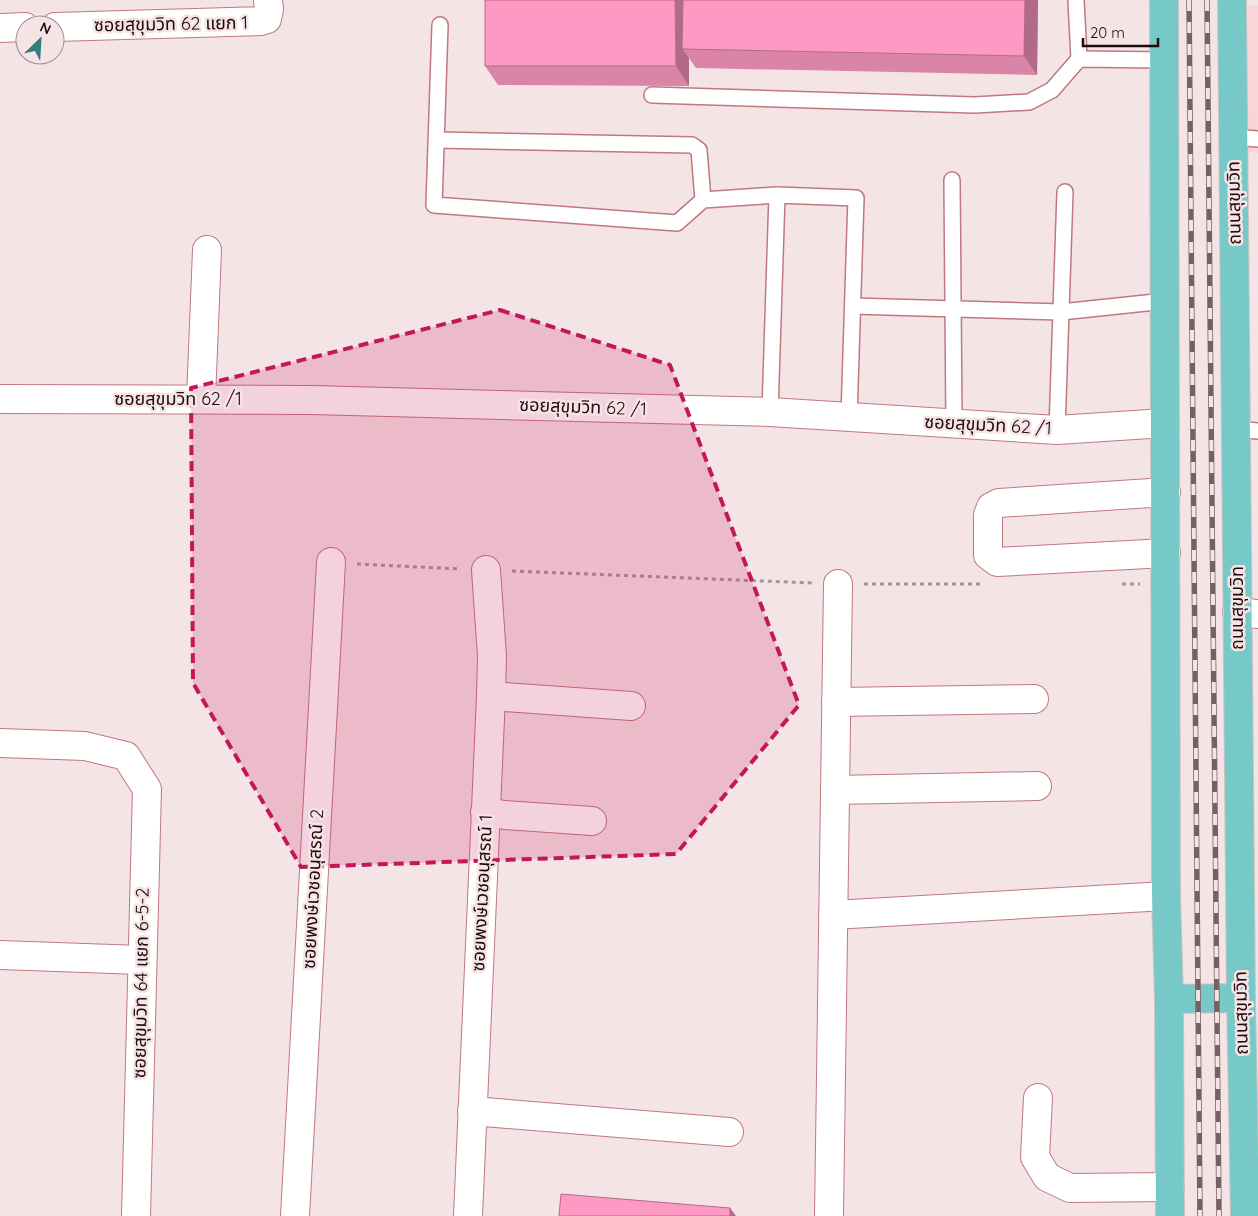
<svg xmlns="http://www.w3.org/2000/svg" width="1258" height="1216" viewBox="0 0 1258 1216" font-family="Quicksand,'Noto Sans Thai',sans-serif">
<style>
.built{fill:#f9d5d8}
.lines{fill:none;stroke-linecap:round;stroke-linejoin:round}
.service-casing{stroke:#c0787f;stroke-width:18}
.minor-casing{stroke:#c0787f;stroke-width:30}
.primary-casing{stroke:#cac4c4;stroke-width:30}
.path{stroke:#a79495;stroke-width:3;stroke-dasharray:4 4;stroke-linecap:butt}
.service{stroke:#fff;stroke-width:15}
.minor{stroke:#fff;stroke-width:28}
.primary{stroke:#77c9c8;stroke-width:28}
.rail-casing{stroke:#766062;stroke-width:5.5}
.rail{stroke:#f5e4e5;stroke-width:4;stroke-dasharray:11;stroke-linecap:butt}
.wall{fill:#da84a8}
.shaded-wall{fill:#b16b88}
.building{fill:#fd99c3;stroke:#b16b88}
.marked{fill:#c2185b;fill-opacity:0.2;stroke:#c2185b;stroke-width:4;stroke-dasharray:10 6;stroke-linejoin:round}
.labels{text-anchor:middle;stroke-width:5;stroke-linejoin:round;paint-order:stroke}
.street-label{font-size:18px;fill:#21080b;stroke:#f5e4e5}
</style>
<rect width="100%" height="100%" fill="#f5e4e5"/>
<path class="built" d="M1248 6H1258V153L1247 152Z"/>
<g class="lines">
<g class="service-casing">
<g id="service">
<path d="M1076 0 1079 59"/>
<path d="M440 25 434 205 677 223 703 200 777 195"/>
<path d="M652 95 975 105 1029 102 1052 90 1079 59 1164 60"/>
<path d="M1233 137 1258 139"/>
<path d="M437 140 692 145 699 150 703 200"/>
<path d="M952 180 954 424"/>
<path d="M853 306 1061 312 1165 301"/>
<path d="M770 412 777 195 856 198 849 417"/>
<path d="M1236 429 1258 431"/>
<path d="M1057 430 1065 192"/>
</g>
</g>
<g class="minor-casing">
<g id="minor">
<path d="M55 27 261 21 267 19 269 9 268 0"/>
<path d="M0 28 25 27"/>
<path d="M0 399 312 400 770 412 1057 430 1165 423"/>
<path d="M201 399 207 250"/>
<path d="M1166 492 999 503 991 507 988 515V555L997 562 1166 553"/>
<path d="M1237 612 1258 614"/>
<path d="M491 696 631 706"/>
<path d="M836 702 1034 699"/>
<path d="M0 743 85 746 126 756 147 789 136 1216"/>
<path d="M835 790 1037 786"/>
<path d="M485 812 505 815 592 821"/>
<path d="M833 915 1166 896"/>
<path d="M0 955 141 960"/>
<path d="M1038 1098 1035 1157 1047 1177 1070 1188 1170 1187"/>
<path d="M472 1111 729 1132"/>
<path d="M295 1216 331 562"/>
<path d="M468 1216 491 696 492 656 486 570"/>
<path d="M829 1216 838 584"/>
</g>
</g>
<g class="primary-casing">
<g id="primary">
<path d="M1164 0 1166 896 1169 999 1170 1216"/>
<path d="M1232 0 1241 998 1245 1216"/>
<path d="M1169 999 1241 998"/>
</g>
</g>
<g class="path">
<path d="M357 564 461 569"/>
<path d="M512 571 813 583"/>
<path d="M864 584H983"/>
<path d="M1122 584H1140"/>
</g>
<use href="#service" class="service"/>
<use href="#minor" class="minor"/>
<use href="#primary" class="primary"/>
<g class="rail-casing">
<g id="rail">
<path d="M1189 0 1200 1216"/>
<path d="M1207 0 1219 1216"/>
</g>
</g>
<use href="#rail" class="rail"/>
</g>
<path class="wall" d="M485 0H1038L1037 75 696 68 689 58V86L498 85 485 66Z"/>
<g class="shaded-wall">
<path d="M675 0H689L682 49 689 58V86L676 66Z"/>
<path d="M1025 0H1038L1037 75 1024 56Z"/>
<path d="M730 1208 736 1216H730Z"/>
</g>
<g class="building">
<path d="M485 0H675L676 66H485Z"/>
<path d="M683 0H1025L1024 56 682 49Z"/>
<path d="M561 1194 730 1208V1216H559Z"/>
</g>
<path class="marked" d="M500 310 670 365 799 705 676 854 301 867 193 683 191 388Z"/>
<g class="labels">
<g class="street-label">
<text transform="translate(171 24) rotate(-1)" y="6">ซอยสุขุมวิท 62 แยก 1</text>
<text transform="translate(1234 203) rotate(-91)" y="6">ถนนสุขุมวิท</text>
<text x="178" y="405">ซอยสุขุมวิท 62 /1</text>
<text transform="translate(583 407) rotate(2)" y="6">ซอยสุขุมวิท 62 /1</text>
<text transform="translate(988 425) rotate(3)" y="6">ซอยสุขุมวิท 62 /1</text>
<text transform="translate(1237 608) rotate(-90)" y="6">ถนนสุขุมวิท</text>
<text transform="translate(313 889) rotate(-87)" y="6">ซอยพงษ์เวชอนุสรณ์ 2</text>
<text transform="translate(482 893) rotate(-87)" y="6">ซอยพงษ์เวชอนุสรณ์ 1</text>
<text transform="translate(141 983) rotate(-89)" y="6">ซอยสุขุมวิท 64 แยก 6-5-2</text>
<text transform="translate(1241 1013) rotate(-91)" y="6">ถนนสุขุมวิท</text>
</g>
</g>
<g transform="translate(40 40) rotate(25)"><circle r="24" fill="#f5e4e5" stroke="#a08c8e"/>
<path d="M0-4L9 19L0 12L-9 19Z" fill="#347d7c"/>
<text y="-8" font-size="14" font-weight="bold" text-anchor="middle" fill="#21080b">N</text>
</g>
<path d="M1083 38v8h75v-8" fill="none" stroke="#21080b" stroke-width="2.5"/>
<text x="1090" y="38" font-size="15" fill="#21080b" stroke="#f5e4e5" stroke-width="4" paint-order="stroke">20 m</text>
</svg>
